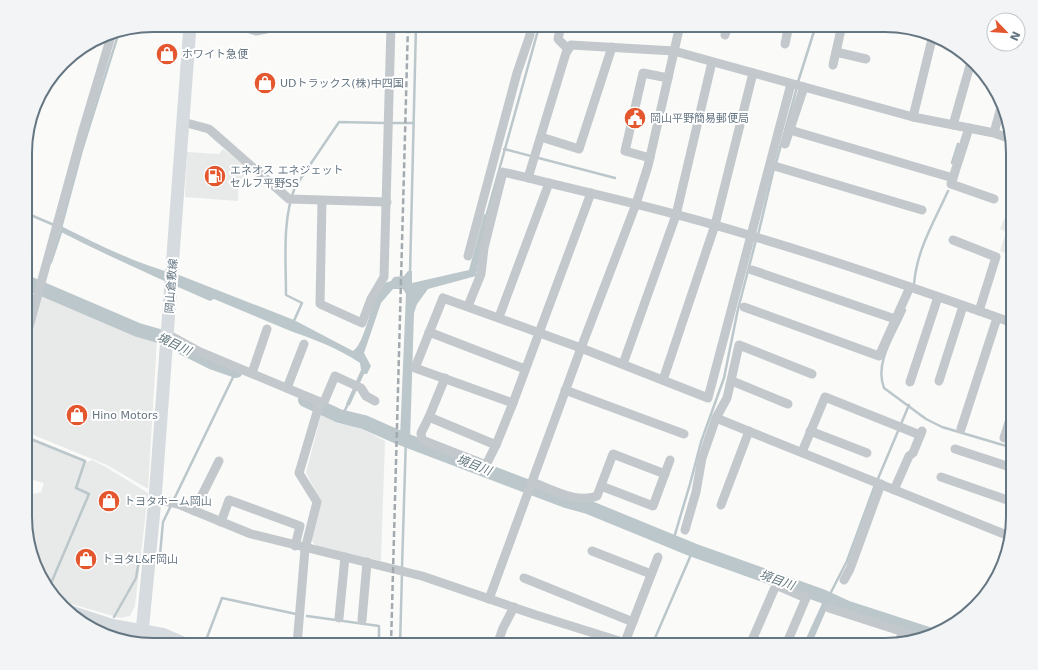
<svg xmlns="http://www.w3.org/2000/svg" width="1038" height="670" viewBox="0 0 1038 670" font-family="'DejaVu Sans','Noto Sans JP',sans-serif">
<style>
.built{fill:#e8e9e9}
.water{fill:#bbc7cb}
.lines{fill:none;stroke-linecap:round;stroke-linejoin:round}
.stream{stroke:#bbc7cb;stroke-width:2.5}
.river{stroke:#bbc7cb;stroke-width:14}
.minor{stroke:#c3c8cc;stroke-width:9}
.secondary{stroke:#d6dbdf;stroke-width:13}
.primary{stroke:#d6dbdf;stroke-width:14}
.rail{stroke:#a2aab0;stroke-width:2.5;stroke-dasharray:6 3;stroke-linecap:butt}
.labels{text-anchor:middle;stroke-width:4;stroke-linejoin:round;paint-order:stroke}
.poi-label{font-size:11px;fill:#657683;stroke:#fff;text-anchor:start}
.street-label{font-size:11px;fill:#657683;stroke:#fff}
.water-label{font-size:12px;font-style:italic;fill:#60757c;stroke:#fff}
.rim{fill:none;stroke:#657683;stroke-width:2}
</style>
<rect width="100%" height="100%" fill="#fafaf8"/>
<g class="built">
<path d="M223 149 250 169 239 183 238 201 185 197 187 152 219 154Z"/>
<path d="M1013 190V256L1000 251 1006 232 1000 229 1008 210 1006 209Z"/>
<path d="M43 293 157 340 148 489 107 465 26 432V355Z"/>
<path d="M321 415 339 424 357 426 385 441 381 561 316 546 310 538 321 501 306 473Z"/>
<path d="M26 438 86 462 92 460 106 467 148 493 135 606 130 616 120 618 61 601 42 581 26 533V503L30 495 41 492 44 483 26 478Z"/>
</g>
<g class="water">
<path d="M484 214 488 216 481 246 476 276 428 289 417 304 414 313 410 441 400 438 406 294 403 289H393L381 303 364 353 371 366 367 374H364L350 405 347 406 346 404 361 370 360 363C340 349 316 340 293 332 267 321 240 310 214 299L210 301C160 279 110 257 61 232V226C99 245 139 265 179 275L294 320 353 351C363 345 370 311 375 299 378 294 382 289 385 283L391 281 394 277 404 276 408 271H412V283L469 270Z"/>
<path d="M825 597 831 599 811 645H803Z"/>
</g>
<g class="lines">
<g class="stream">
<path d="M798 82 816 25"/>
<path d="M393 123H413"/>
<path d="M504 149 615 178"/>
<path d="M776 163 797 87"/>
<path d="M952 163 958 144"/>
<path d="M26 213 54 225"/>
<path d="M486 217 537 34 538 25"/>
<path d="M61 228 82 150 119 32"/>
<path d="M758 235 774 168"/>
<path d="M51 262 62 229"/>
<path d="M410 274 416 25"/>
<path d="M914 284C917 249 934 222 948 191"/>
<path d="M905 310C895 334 874 362 884 388L926 419 942 427 1013 448"/>
<path d="M293 323 302 303 286 295C286 260 282 220 295 187L339 122 384 123"/>
<path d="M26 350 29 340"/>
<path d="M342 416 348 404"/>
<path d="M26 437 85 461 76 488 89 494 49 588"/>
<path d="M877 481 909 405"/>
<path d="M673 541 690 484 701 442 724 378 738 309 756 240"/>
<path d="M160 555 163 522 236 371"/>
<path d="M402 568 406 437"/>
<path d="M827 600 847 561 875 485"/>
<path d="M307 616 379 626V645"/>
<path d="M114 617 136 578 139 560"/>
<path d="M104 634 105 633"/>
<path d="M206 640 222 598 296 614"/>
<path d="M400 645 402 573"/>
<path d="M652 645 693 550"/>
</g>
<g class="river">
<path d="M26 282 138 330 159 336 213 363 236 371"/>
<path d="M305 400 339 416 364 422 400 438 566 501 588 507 693 550 822 596 848 608 928 634"/>
</g>
<g class="minor">
<path d="M237 25 256 31 286 25"/>
<path d="M561 25 558 39 568 49"/>
<path d="M860 25 871 28"/>
<path d="M725 35 728 25"/>
<path d="M785 44 789 25"/>
<path d="M836 52 866 59"/>
<path d="M833 65 842 25"/>
<path d="M913 117 933 35"/>
<path d="M183 122 209 129 289 199 387 202"/>
<path d="M953 125 971 62"/>
<path d="M969 128 951 184 994 199"/>
<path d="M790 130 953 178"/>
<path d="M994 133 1001 107"/>
<path d="M541 137 579 149 612 47"/>
<path d="M785 144 804 87"/>
<path d="M650 158 625 151 643 73 668 78"/>
<path d="M771 165 922 210"/>
<path d="M528 178 566 53 571 45 674 51 913 117 994 133 1011 139"/>
<path d="M322 201 320 304 362 323 371 299 384 277 391 25"/>
<path d="M953 240 996 257 979 311"/>
<path d="M468 256 517 73 530 35 531 25"/>
<path d="M752 270 895 319"/>
<path d="M468 306 481 274 484 248 503 172C586 192 670 211 752 236 840 262 926 292 1013 323"/>
<path d="M744 307 879 356 910 287"/>
<path d="M499 317 549 183"/>
<path d="M429 332 525 369"/>
<path d="M167 334 200 352 320 402 299 473 317 502 305 549 297 645"/>
<path d="M26 338 83 130 112 33"/>
<path d="M623 364 676 215 712 62"/>
<path d="M252 373 267 329"/>
<path d="M445 378 429 417 496 445 513 403 591 193"/>
<path d="M663 380 715 225 753 73"/>
<path d="M732 381 788 404"/>
<path d="M939 381 963 306"/>
<path d="M910 382 938 297"/>
<path d="M287 388 304 344"/>
<path d="M565 390 684 434"/>
<path d="M320 402H324L335 376 361 388 366 396 375 401"/>
<path d="M513 403 415 368 443 298 581 348 708 398 791 84"/>
<path d="M429 417 421 433 422 440 486 465 496 445"/>
<path d="M716 418 1009 536"/>
<path d="M961 429 997 318"/>
<path d="M810 431 867 453"/>
<path d="M1004 438 1013 410"/>
<path d="M955 449 1013 468"/>
<path d="M802 452 825 397 920 435"/>
<path d="M941 477 1013 502"/>
<path d="M532 482C551 489 577 504 597 496L613 454 665 474"/>
<path d="M601 486 653 506 670 460"/>
<path d="M894 490 909 456 913 453 922 431"/>
<path d="M155 499 178 504 251 534 422 576 536 615 632 645"/>
<path d="M721 505 749 431"/>
<path d="M194 511 219 461"/>
<path d="M221 522 229 500 300 526 295 546"/>
<path d="M685 530 696 492 702 458 716 418 727 398 739 345 812 374"/>
<path d="M592 551 651 574"/>
<path d="M524 578 633 622"/>
<path d="M844 580 850 569 881 484"/>
<path d="M489 599 581 348 636 204 648 166 680 25"/>
<path d="M829 608 919 637"/>
<path d="M339 618 345 557"/>
<path d="M362 620 367 562"/>
<path d="M625 642 658 557"/>
<path d="M898 643 903 632"/>
<path d="M497 645 503 628 514 607"/>
<path d="M750 645 776 585 806 598 786 645"/>
<path d="M852 645 853 642"/>
</g>
<path class="secondary" d="M141 643 155 499 190 25"/>
<path class="primary" d="M72 613 112 626 163 635 186 645"/>
<path class="rail" d="M391 645 408 25"/>
</g>
<defs>
<g id="shop-disc" transform="scale(1.15)"><circle r="9.5" fill="#e4572e" stroke="#fff"/><path d="M-5-2.5h2.3a2.7 3.5 0 0 1 5.4 0H5L5.5 6h-11ZM-1.5-2.5h3a1.5 2.3 0 0 0-3 0Z" fill="#fff"/></g>
<g id="civic-disc" transform="scale(1.15)"><circle r="9.5" fill="#e4572e" stroke="#fff"/><path d="M-.6-6.5H3V-4.5H.6V-3L4-1V1h2V6H-6V1h2V-1L-.6-3ZM-1.2 2.5V6h2.4V2.5Z" fill="#fff"/></g>
<g id="fuel-disc" transform="scale(1.15)"><circle r="9.5" fill="#e4572e" stroke="#fff"/><path d="M-5.5-6h7V0h2V4h1.3V-2.5L3-4.5l.8-.8L6-3V5H2.5V1h-1V6h-7ZM-4.2-4.7v3.2H.2V-4.7Z" fill="#fff"/></g>
</defs>
<g fill-rule="evenodd">
<use href="#shop-disc" x="167" y="54"/>
<use href="#shop-disc" x="265" y="83"/>
<use href="#civic-disc" x="635" y="118"/>
<use href="#fuel-disc" x="215" y="176"/>
<use href="#shop-disc" x="77" y="415"/>
<use href="#shop-disc" x="109" y="501"/>
<use href="#shop-disc" x="86" y="559"/>
</g>
<g class="labels">
<g class="poi-label">
<text x="182" y="58">ホワイト急便</text>
<text x="280" y="87">UDトラックス(株)中四国</text>
<text x="650" y="122">岡山平野簡易郵便局</text>
<text x="230" y="174">エネオス エネジェット<tspan x="230" dy="13">セルフ平野SS</tspan></text>
<text x="92" y="419">Hino Motors</text>
<text x="124" y="505">トヨタホーム岡山</text>
<text x="102" y="563">トヨタL&amp;F岡山</text>
</g>
<g class="street-label">
<text transform="translate(171 286) rotate(-86)" y="4">岡山倉敷線</text>
</g>
<g class="water-label">
<text transform="translate(174 344) rotate(25)" y="4">境目川</text>
<text transform="translate(474 465) rotate(21)" y="4">境目川</text>
<text transform="translate(777 580) rotate(20)" y="4">境目川</text>
</g>
</g>
<path d="M0 0H1038V670H0ZM153 32H885A121 121 0 0 1 1006 153V517A121 121 0 0 1 885 638H153A121 121 0 0 1 32 517V153A121 121 0 0 1 153 32Z" fill="#f3f4f5" fill-rule="evenodd"/>
<path class="rim" d="M153 32H885A121 121 0 0 1 1006 153V517A121 121 0 0 1 885 638H153A121 121 0 0 1 32 517V153A121 121 0 0 1 153 32Z"/>
<g transform="translate(1006 32) rotate(115)"><circle r="19" fill="#ffffff" stroke="#c1c8cd"/>
<path d="M0-3L7 15L0 10L-7 15Z" fill="#e4572e"/>
<text y="-6" font-size="11" font-weight="bold" text-anchor="middle" fill="#657683">N</text>
</g>
</svg>
